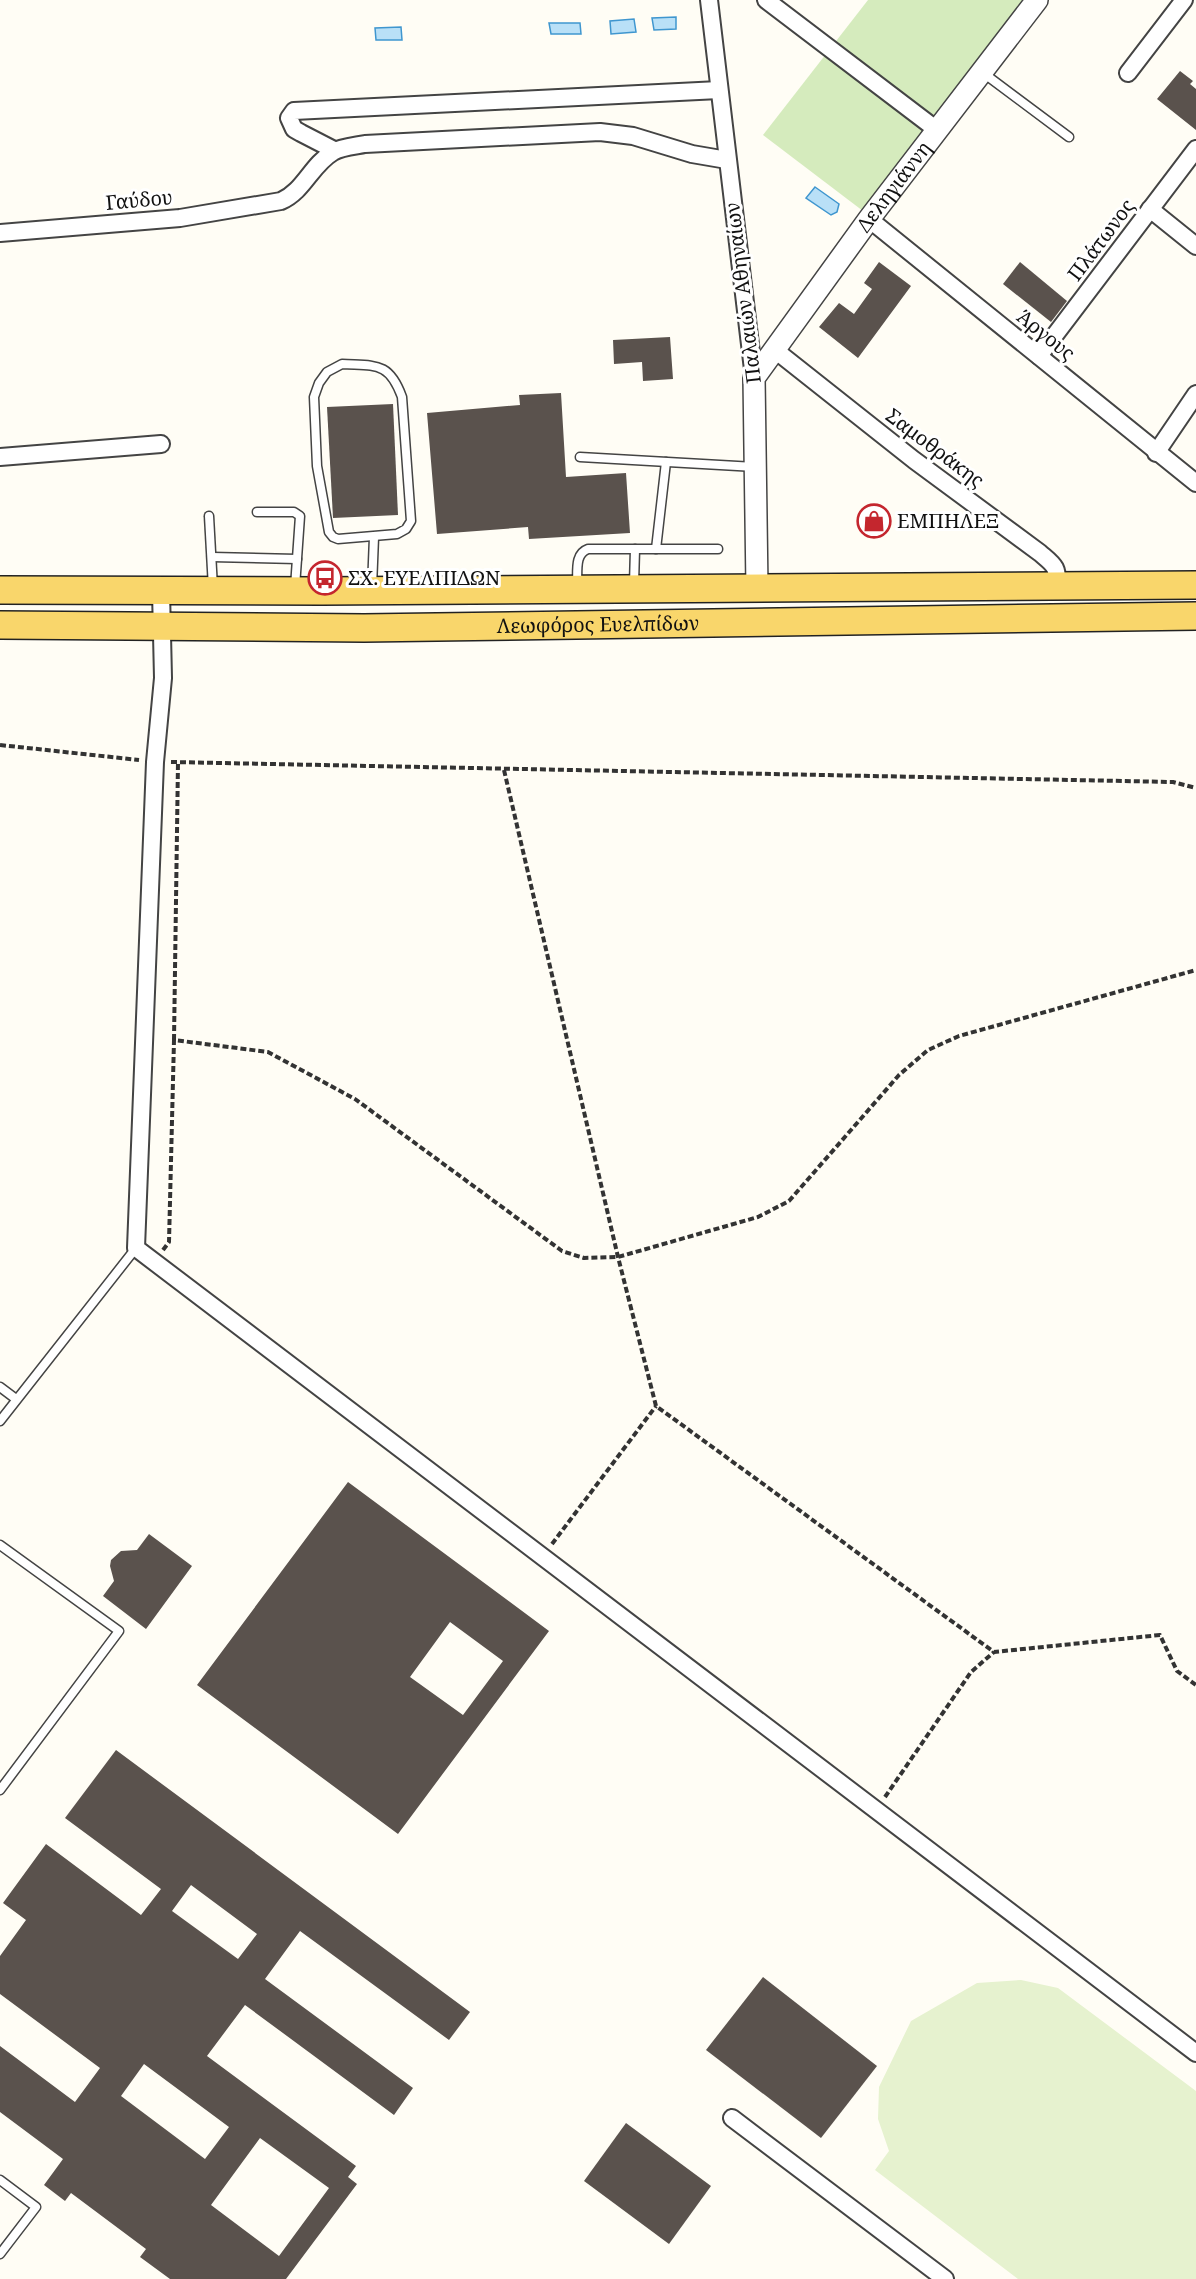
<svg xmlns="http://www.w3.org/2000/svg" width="1196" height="2279" viewBox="0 0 1196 2279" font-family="'Noto Serif',serif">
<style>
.green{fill:#d5ebbd}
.pitch{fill:#e6f2cf}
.water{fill:#b9e0f7;stroke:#3f96cf;stroke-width:1.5}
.building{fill:#5a524d;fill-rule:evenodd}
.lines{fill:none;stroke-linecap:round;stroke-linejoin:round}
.service-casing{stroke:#444;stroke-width:11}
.minor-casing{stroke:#444;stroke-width:20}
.tertiary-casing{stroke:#444;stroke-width:24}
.primary-casing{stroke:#222;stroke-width:30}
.path{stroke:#333;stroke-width:4;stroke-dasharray:6 3;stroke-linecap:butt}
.service{stroke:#fff;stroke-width:8}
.minor{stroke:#fff;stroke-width:16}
.tertiary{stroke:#fff;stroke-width:21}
.primary{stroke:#f9d66b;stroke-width:27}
.labels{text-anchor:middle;stroke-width:6;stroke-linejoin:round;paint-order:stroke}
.street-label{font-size:20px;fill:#111;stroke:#fff}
.poi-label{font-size:20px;fill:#111;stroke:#fff;text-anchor:start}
</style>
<rect width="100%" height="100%" fill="#fffdf5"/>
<path class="green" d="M868 0H1024L863 211 763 135Z"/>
<path class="pitch" d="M1021 1980 1058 1988 1196 2091V2279H1018L875 2170 889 2151 878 2119 879 2087 911 2021 977 1983Z"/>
<g class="water">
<path d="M676 17V29L654 30 652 18Z"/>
<path d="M634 19 636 32 611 34 610 21Z"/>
<path d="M549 23H580L581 34H551Z"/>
<path d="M401 27 402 40H376L375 28Z"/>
<path d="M815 187 839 204 837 212 831 215 806 198Z"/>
</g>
<g class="building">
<path d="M1180 71 1193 81 1190 84 1196 89V130L1157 99Z"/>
<path d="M879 262 911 286 858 358 819 327 839 303 854 314 872 289 864 283Z"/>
<path d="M1020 262 1067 301 1051 322 1003 284Z"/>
<path d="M670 337 673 379 643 381 642 362 614 364 613 340Z"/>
<path d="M561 393 566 477 626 473 630 533 529 539 528 527 437 534 427 413 520 405 519 395Z"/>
<path d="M393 404 398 515 333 518 327 407Z"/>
<path d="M348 1482 549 1631 398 1834 197 1685ZM450 1622 503 1661 463 1715 410 1677Z"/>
<path d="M149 1534 192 1566 146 1629 103 1596 114 1581 110 1566 111 1560 121 1551 137 1550Z"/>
<path d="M116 1750 470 2012 449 2040 300 1931 265 1979 413 2088 394 2115 245 2005 207 2056 356 2166 348 2177 357 2184 286 2279H170L140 2257 146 2249 71 2193 65 2201 44 2185 63 2159 0 2112V2046L75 2102 100 2068 0 1994V1956L26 1920 3 1903 46 1844 141 1915 161 1889 65 1818ZM191 1885 257 1934 238 1959 172 1911ZM144 2064 229 2127 205 2159 121 2096ZM260 2138 329 2188 279 2256 211 2205Z"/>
<path d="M763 1977 877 2066 821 2138 706 2050Z"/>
<path d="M626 2123 711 2186 669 2244 584 2181Z"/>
</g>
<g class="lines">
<g class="service-casing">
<g id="service">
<path d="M982 72 1069 137"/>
<path d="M342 364C375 366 389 361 402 397L411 521 406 529 397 534 338 539 333 537 329 532 317 466 314 397 319 383 327 372Z"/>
<path d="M580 457 755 467"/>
<path d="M257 512H294L300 516 295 587"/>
<path d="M209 516 213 588"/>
<path d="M656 549 666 462"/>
<path d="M212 557 297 559"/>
<path d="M634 584 635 549"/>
<path d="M577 585C578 572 574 554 588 549H718"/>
<path d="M372 587 374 537"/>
<path d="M0 1387 16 1399"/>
<path d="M0 1421 136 1248"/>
<path d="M0 1545 119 1631 0 1790"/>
<path d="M0 2180 36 2207 0 2254"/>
</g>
</g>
<g class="minor-casing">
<g id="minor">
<path d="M709 0 754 378"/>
<path d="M766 0 937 130"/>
<path d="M1128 73 1184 0"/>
<path d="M334 150 301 133 294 129 289 118 294 111 719 90"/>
<path d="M1150 209 1196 246"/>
<path d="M869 219 1196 483"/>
<path d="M0 233 180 218 281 201C304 191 311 165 333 152 341 147 355 146 365 144L600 132 633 136 692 154 727 160"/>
<path d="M775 350 914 460 1040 553C1054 565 1058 566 1057 586"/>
<path d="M1039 356 1196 149"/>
<path d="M1156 453 1196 394"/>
<path d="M0 457 161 444"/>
<path d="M161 591 163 678 155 762 136 1248 1196 2053"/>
<path d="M732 2118 945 2279"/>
</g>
</g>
<g class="tertiary-casing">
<g id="tertiary">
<path id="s1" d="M757 588 754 378 869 219 1037 0"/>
</g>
</g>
<g class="primary-casing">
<g id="primary">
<path d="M0 590 322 591 1196 585"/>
<path id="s2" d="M0 625 364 628 1196 616"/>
</g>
</g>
<g class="path">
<path d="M0 745 139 760"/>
<path d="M171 762 1173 782 1196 788"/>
<path d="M504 770 618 1257 656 1406 994 1652 1160 1635 1177 1671 1196 1685"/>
<path d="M174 1040 178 762"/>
<path d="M163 1250 169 1242 174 1040 268 1052 355 1099 562 1251 584 1258 618 1257 758 1217 789 1201 899 1075 928 1050 959 1036 1196 970"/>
<path d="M552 1544 656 1406"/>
<path d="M885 1797 971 1672 994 1652"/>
</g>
<use href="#service" class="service"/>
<use href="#minor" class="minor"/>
<use href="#tertiary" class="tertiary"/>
<use href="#primary" class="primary"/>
</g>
<defs>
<g id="shop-ring" transform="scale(1.725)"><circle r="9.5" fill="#fff" stroke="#c4262e" stroke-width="1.5"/><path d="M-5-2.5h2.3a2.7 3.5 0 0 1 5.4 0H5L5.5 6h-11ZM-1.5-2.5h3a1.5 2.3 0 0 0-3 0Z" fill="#c4262e"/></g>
<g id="bus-ring" transform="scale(1.725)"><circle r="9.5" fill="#fff" stroke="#c4262e" stroke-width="1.5"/><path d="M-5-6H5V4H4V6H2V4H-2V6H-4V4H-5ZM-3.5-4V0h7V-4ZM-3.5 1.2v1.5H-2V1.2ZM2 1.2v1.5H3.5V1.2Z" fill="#c4262e"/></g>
</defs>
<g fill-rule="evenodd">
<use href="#shop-ring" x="874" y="521"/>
<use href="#bus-ring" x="325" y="578"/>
</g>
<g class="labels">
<g class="street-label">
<text dy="7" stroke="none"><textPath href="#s1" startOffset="447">Δεληγιάννη</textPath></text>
<text transform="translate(139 200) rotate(-5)" y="7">Γαύδου</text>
<text transform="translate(1101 240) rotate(-53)" y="7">Πλάτωνος</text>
<text transform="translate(743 293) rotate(-97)" y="7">Παλαιών Αθηναίων</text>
<text transform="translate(1046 335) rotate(39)" y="7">Άργους</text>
<text transform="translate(935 448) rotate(37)" y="7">Σαμοθράκης</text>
<text dy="7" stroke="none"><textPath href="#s2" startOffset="598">Λεωφόρος Ευελπίδων</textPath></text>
</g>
<g class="poi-label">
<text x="897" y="528">ΕΜΠΗΛΕΞ</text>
<text x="348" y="585">ΣΧ. ΕΥΕΛΠΙΔΩΝ</text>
</g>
</g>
</svg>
